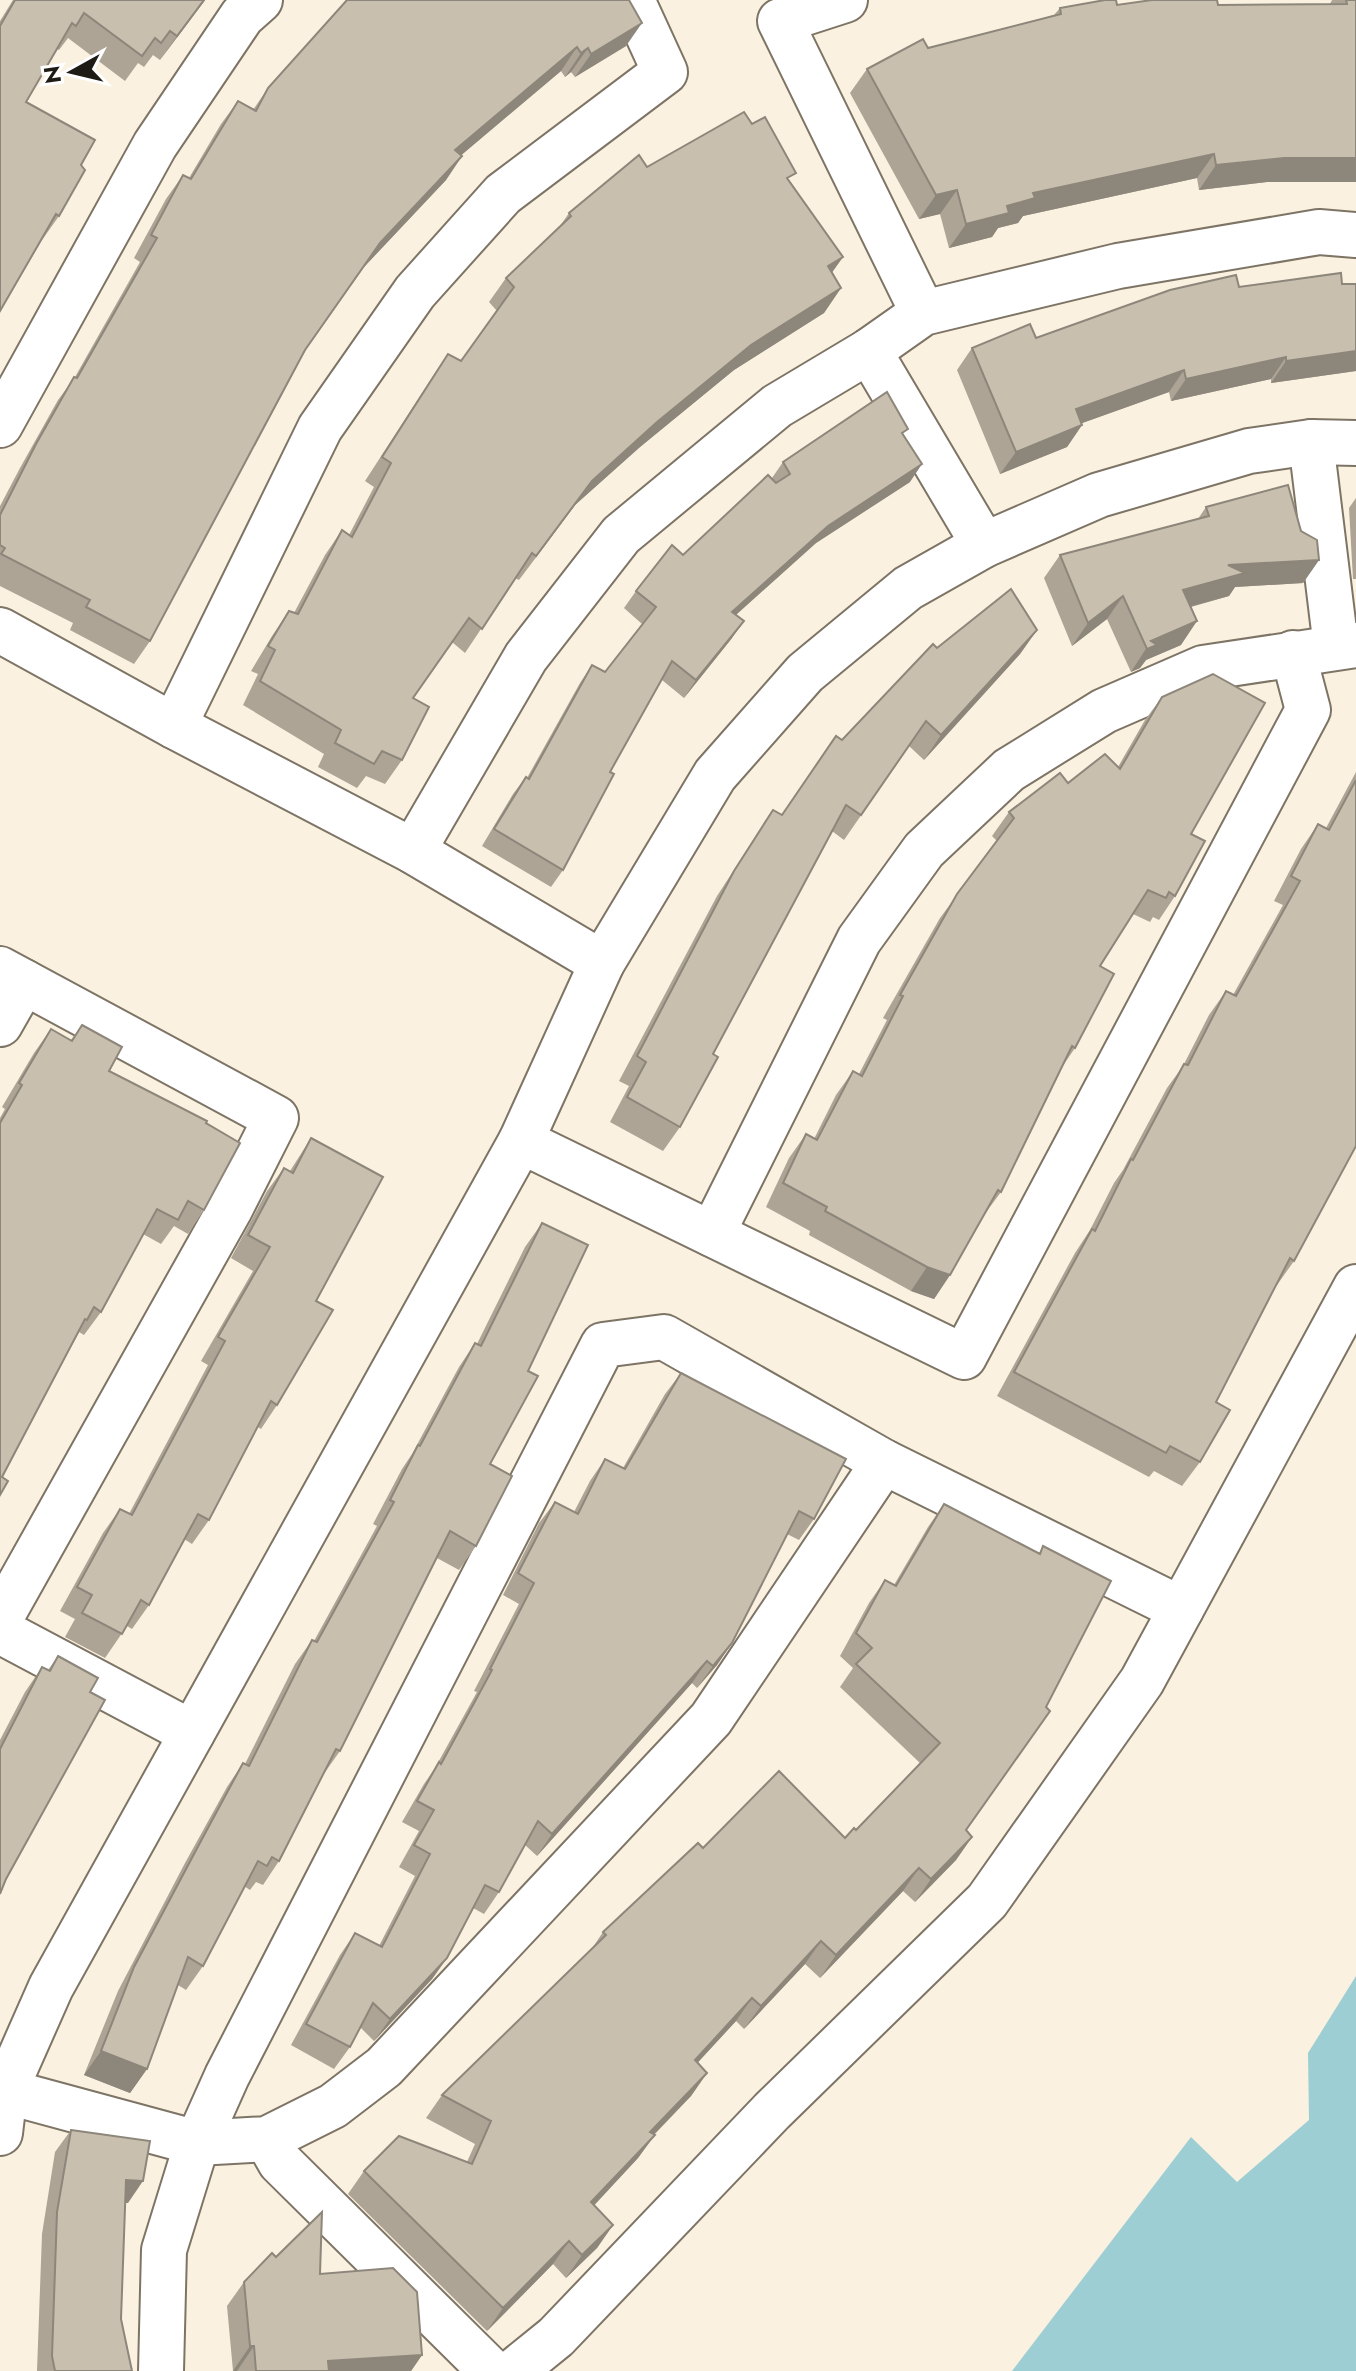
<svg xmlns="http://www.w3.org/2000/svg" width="1356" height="2371" viewBox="0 0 1356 2371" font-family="Jost,sans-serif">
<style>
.water{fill:#9dced3}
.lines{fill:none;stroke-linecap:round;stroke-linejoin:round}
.minor-casing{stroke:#7d7465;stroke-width:48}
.minor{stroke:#fff;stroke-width:44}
.wall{fill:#ada496}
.shaded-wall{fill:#8d867a}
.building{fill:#c9bfaf;stroke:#8d867a;stroke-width:2}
</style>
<rect width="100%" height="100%" fill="#faf1e0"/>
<path class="water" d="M1356 1976V2371H1012L1191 2137 1237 2182 1309 2120 1308 2053Z"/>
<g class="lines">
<g class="minor-casing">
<g id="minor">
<path d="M845 0 780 21 923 313"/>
<path d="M869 351 984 545"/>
<path d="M0 425 155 145 242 16 260 0"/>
<path d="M1311 442 1336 647"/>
<path d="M0 630 174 726 413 851 602 963"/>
<path d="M174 726 320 428 415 292 503 194 665 72 632 0"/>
<path d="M413 851 526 657 621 535 777 406 869 351 923 313 1118 266 1319 232 1356 235"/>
<path d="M0 969 276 1118 230 1209 0 1619"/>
<path d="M0 1024 24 982"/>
<path d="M521 1141 964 1357 1308 710 1293 653"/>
<path d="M712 1234 859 940 924 850 1009 770 1104 711 1203 668 1356 645"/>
<path d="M0 1631 192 1733"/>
<path d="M5 2091 197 2143 267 2139 333 2106 384 2067 711 1719 884 1462"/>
<path d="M0 2133 5 2091 51 1987 521 1141 602 963 715 775 805 673 908 588 984 545 1099 495 1249 451 1311 442 1356 443"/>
<path d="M267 2139 280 2162 491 2371"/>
<path d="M161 2371 164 2250 197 2143 227 2076 603 1345 664 1337 884 1462 1181 1609"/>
<path d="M514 2371 556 2337 772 2111 987 1901 1142 1681 1356 1287"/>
</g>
</g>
<use href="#minor" class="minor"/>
</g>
<g class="wall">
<path d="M13 0H205L160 60 153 55 144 67 138 63 125 81 68 38 59 50 57 49 26 102 81 165 59 216 42 240 0 311V21Z"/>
<path d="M347 0 626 46 575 77 571 72 565 77 561 71 461 155 462 156 446 180 364 267 305 351 150 641 134 664 70 630 73 623 0 586V506L20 468 58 400 75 377 140 262 134 258 166 199 183 175 189 178 221 124 238 101 253 110 268 88Z"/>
<path d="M1332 0H1356L1267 182 1199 190 1197 178 1023 216 1018 223 998 228 992 237 949 248 940 214 919 219 850 93 867 69 1054 15 1060 8 1117 5 1330 4Z"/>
<path d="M647 167 789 182 843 257 832 272 841 288 824 313 734 370 640 447 575 505 519 580 515 578 465 653 452 642 413 698 402 760 385 784 366 776 357 788 318 767 324 754 243 705 258 674 251 671 272 636 289 611 294 613 325 555 342 530 349 535 374 487 365 481 431 379 448 354 461 361 497 311 489 302 506 278 558 229 569 213Z"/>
<path d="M1342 284H1356V371L1271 383V379L1171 401 1169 392 1082 423V425L1067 447 1000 474 957 370 972 348 1036 338 1239 287Z"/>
<path d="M904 436 910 482 816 543 736 615 732 638 684 698 662 680 610 772 563 870 551 887 482 846 513 794 526 777 527 778 580 683 592 665 605 672 642 624 624 608 636 591 683 555 772 478 783 462Z"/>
<path d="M1356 498V579H1353L1349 508Z"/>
<path d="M1206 507 1301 531 1319 560 1303 583 1235 587 1229 596 1191 607 1181 645 1146 660 1140 668 1131 672 1107 619 1072 646 1044 578 1060 555 1198 519Z"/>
<path d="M1037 630 1020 654 924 760 909 746 844 840 832 831 713 1054 680 1127 663 1151 610 1122 629 1086 619 1081 717 896 773 810 782 815 842 740 937 648Z"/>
<path d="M1162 697 1191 834 1175 896 1159 920 1153 917 1150 922 1133 914 1100 966 1075 1048 1062 1067 1001 1192 984 1215 950 1275 934 1299 911 1291 809 1235 810 1231 766 1207 789 1158 806 1134 814 1139 836 1095 853 1071 859 1074 887 1020 883 1018 940 918 997 841 992 836 1009 812 1068 783 1118 767 1145 720Z"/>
<path d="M1356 772V1146L1294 1261 1277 1285 1276 1284 1216 1402 1200 1462 1182 1486 1154 1471 1149 1477 997 1396 1075 1253 1090 1230 1114 1183 1123 1170 1167 1088 1183 1066 1209 1015 1226 991 1233 995 1283 905 1274 901 1301 849 1318 824 1326 828Z"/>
<path d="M82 1025 109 1071 206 1123 204 1210 188 1234 174 1226 161 1244 143 1234 101 1312 84 1335 79 1332 2 1477 0 1495V1118L5 1109 2 1107 34 1053 51 1029 71 1040Z"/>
<path d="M311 1138 316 1301 277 1405 261 1429 258 1427 209 1520 192 1544 184 1539 149 1605 132 1629 127 1626 105 1658 65 1637 75 1619 60 1611 103 1533 120 1509 129 1514 208 1365 201 1361 253 1271 231 1258 267 1191 284 1168 290 1171Z"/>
<path d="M542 1223 528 1371 490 1464 476 1546 459 1570 437 1558 340 1751 323 1775 279 1861 263 1885 256 1882 250 1890 244 1886 203 1966 186 1990 178 1985 147 2069 130 2093 84 2075 118 1991 185 1863 227 1787 243 1763 245 1764 295 1664 312 1640 314 1641 377 1526 373 1524 402 1469 412 1454 459 1367 475 1343 477 1344 525 1247Z"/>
<path d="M681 1373 814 1519 799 1540 787 1534 732 1643 717 1665 697 1688 692 1683 537 1856 525 1845 499 1892 484 1914 473 1908 447 1958 432 1979 374 2041 360 2027 350 2047 334 2069 291 2045 340 1955 355 1933 379 1946 415 1876 399 1867 419 1831 402 1822 424 1784 435 1768 477 1692 474 1691 519 1604 503 1595 539 1523 555 1502 574 1512 590 1481 605 1459 623 1468 665 1394Z"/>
<path d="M944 1504 1039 1553 1043 1546 966 1830 972 1837 956 1860 915 1902 903 1891 820 1978 805 1964 744 2029 736 2021 697 2063 707 2073 691 2096 654 2135 638 2158 594 2205 613 2225 597 2248 566 2278 553 2264 487 2331 348 2194 364 2171 467 2162 475 2144 426 2118 442 2095 591 1950 603 1932 703 1848 845 1838 856 1830 920 1763 840 1687 853 1668 840 1656 869 1603 885 1580 894 1585 928 1527Z"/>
<path d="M58 1656 90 1692 0 1894V1740L25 1692 42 1667 48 1670Z"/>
<path d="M71 2130 128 2203H125L121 2319 132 2371H37L42 2234 55 2152Z"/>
<path d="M276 2257 320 2274 422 2355 411 2371H233L227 2306 244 2282Z"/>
</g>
<g class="shaded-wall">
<path d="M204 0H205L160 60 177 36Z"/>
<path d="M642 23 626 46 575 77 591 54Z"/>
<path d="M577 47 561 71 439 174 455 150Z"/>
<path d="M588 48 571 72 565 77 581 53Z"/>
<path d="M1214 154 1197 178 1023 216 1018 223 998 228 992 237 949 248 966 224 1033 193Z"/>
<path d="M462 156 446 180 364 267 380 243Z"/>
<path d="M1284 158H1356V182H1267L1199 190 1216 165Z"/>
<path d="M957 190 940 214 919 219 936 195Z"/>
<path d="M843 257 826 281 828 266Z"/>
<path d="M841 288 824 313 734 370 640 447 575 505 519 580 592 481 657 422 751 345Z"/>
<path d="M1356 351V371L1271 383 1286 361Z"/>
<path d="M1286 357 1271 379 1171 401 1186 379Z"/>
<path d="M1184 370 1169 392 1060 431 1076 409Z"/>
<path d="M1082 425 1067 447 1000 474 1016 452Z"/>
<path d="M922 464 910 482 816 543 720 629 732 612 828 526Z"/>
<path d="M1319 560 1303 583 1235 587 1229 596 1167 613 1183 590 1228 565Z"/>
<path d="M1123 596 1107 619 1072 646 1088 623Z"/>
<path d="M744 621 732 638 684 698 696 680Z"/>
<path d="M1197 621 1181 645 1146 660 1140 668 1131 672 1151 641Z"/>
<path d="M1037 630 1020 654 924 760 941 735Z"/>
<path d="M927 1267 950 1275 934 1299 911 1291Z"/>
<path d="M732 1643 717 1665 697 1688 713 1666Z"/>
<path d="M707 1661 692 1683 537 1856 552 1834Z"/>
<path d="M972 1837 956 1860 915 1902 931 1879Z"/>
<path d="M919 1868 903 1891 820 1978 836 1955Z"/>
<path d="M821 1941 805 1964 744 2029 761 2006Z"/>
<path d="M447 1958 432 1979 374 2041 390 2019Z"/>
<path d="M752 1998 736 2021 679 2083 695 2060Z"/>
<path d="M101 2051 147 2069 130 2093 84 2075Z"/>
<path d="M707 2073 691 2096 634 2155 650 2132Z"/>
<path d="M655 2135 638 2158 575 2226 591 2202Z"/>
<path d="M126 2180 143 2181 128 2203 110 2202Z"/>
<path d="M613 2225 597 2248 566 2278 582 2255Z"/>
<path d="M569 2241 553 2264 487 2331 503 2308Z"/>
<path d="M250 2346H254L237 2371H233Z"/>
<path d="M422 2355 411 2371H321L328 2361Z"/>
</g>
<g class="building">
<path d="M15 0H204L177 36 170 31 161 43 155 38 142 56 84 13 76 26 72 23 26 102 95 140 81 165 85 170 59 216 56 214 0 311V26Z"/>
<path d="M347 0H629L642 23 591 54 588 48 581 53 577 47 455 150 462 156 380 243 305 350 150 641 86 607 90 600 1 554 5 548 0 545V515L36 444 74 377 77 378 157 238 151 235 183 175 191 179 238 101 256 111 268 88Z"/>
<path d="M1105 0H1116L1117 5 1152 0H1217L1218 5 1347 4 1346 0H1356V158H1284L1216 165 1214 154 1033 193 1035 198 1007 206 1009 213 966 224 957 190 936 195 867 69 923 39 928 48 1061 14 1060 8Z"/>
<path d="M744 112 752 124 765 117 796 173 787 178 843 257 828 266 841 288 751 345 657 422 592 481 536 556 532 553 482 629 469 618 413 698 429 707 402 760 382 751 374 764 335 743 341 730 260 681 275 650 268 646 289 611 298 614 342 530 352 537 391 463 382 457 448 354 461 361 514 287 506 278 571 216 569 213 639 155 647 167Z"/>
<path d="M1341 273 1342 284H1356V351L1286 361V357L1186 379 1184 370 1076 409 1082 425 1016 452 972 348 1030 324 1036 338 1170 290 1236 275 1239 287Z"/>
<path d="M887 392 908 429 902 433 922 464 828 526 732 612 744 621 696 680 672 661 610 772 614 774 563 870 494 829 526 777 529 779 592 665 605 672 656 607 636 591 672 545 683 555 768 475 776 483 790 474 783 462Z"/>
<path d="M1288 485 1301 531 1317 540 1319 560 1228 565 1245 573 1183 590 1197 621 1151 641 1157 645 1147 649 1123 596 1088 623 1060 555 1209 516 1206 507Z"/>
<path d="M1011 589 1037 630 941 735 926 721 861 815 846 805 713 1054 718 1057 680 1127 627 1097 646 1062 637 1056 734 871 773 810 782 815 836 736 842 740 933 644 937 648Z"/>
<path d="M1213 674 1265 703 1191 834 1205 841 1175 896 1169 892 1166 898 1148 890 1100 966 1114 974 1075 1048 1072 1046 1001 1192 998 1190 950 1275 927 1267 825 1211 827 1207 783 1183 806 1134 817 1140 853 1071 862 1076 903 996 900 995 957 894 1014 818 1009 812 1060 773 1068 783 1105 754 1120 769 1162 697Z"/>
<path d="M1356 780V1146L1294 1261 1290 1258 1216 1402 1230 1410 1200 1462 1170 1446 1166 1453 1014 1372 1092 1229 1095 1231 1131 1159 1133 1160 1184 1064 1188 1065 1226 991 1236 996 1300 881 1291 876 1318 824 1329 830Z"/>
<path d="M82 1025 122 1047 109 1071 207 1121 206 1123 240 1143 204 1210 188 1201 178 1220 157 1209 101 1312 94 1307 87 1320 85 1319 2 1477 8 1481 0 1495V1123L22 1085 19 1083 51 1029 72 1041Z"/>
<path d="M311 1138 383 1177 316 1301 333 1310 277 1405 271 1401 209 1520 198 1514 149 1605 141 1600 122 1634 82 1613 92 1595 77 1587 120 1509 132 1515 225 1341 218 1337 270 1247 248 1235 284 1168 293 1173Z"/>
<path d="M542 1223 588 1245 528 1371 538 1376 490 1464 512 1476 476 1546 450 1531 340 1751 336 1749 279 1861 272 1857 267 1866 258 1861 203 1966 188 1957 147 2069 101 2051 134 1967 202 1839 243 1763 249 1766 312 1640 317 1642 394 1502 390 1500 418 1445 420 1446 475 1343 481 1346Z"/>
<path d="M681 1373 846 1459 814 1519 799 1511 732 1643 713 1666 707 1661 552 1834 538 1821 499 1892 485 1885 447 1958 390 2019 373 2003 350 2047 306 2024 355 1933 382 1947 430 1854 414 1845 434 1810 417 1801 439 1762 441 1764 492 1670 490 1669 534 1583 518 1573 555 1502 578 1514 605 1459 625 1469Z"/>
<path d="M944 1504 1040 1554 1043 1546 1111 1581 1046 1707 1050 1711 966 1830 972 1837 931 1879 919 1868 836 1955 821 1941 761 2006 752 1998 695 2060 707 2073 650 2132 655 2135 591 2202 613 2225 582 2255 569 2241 503 2308 364 2171 399 2136 472 2164 491 2121 442 2095 606 1935 603 1932 698 1843 703 1848 779 1771 845 1838 854 1828 856 1830 940 1743 856 1664 872 1648 856 1633 885 1580 896 1586Z"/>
<path d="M58 1656 98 1678 90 1692 105 1700 6 1879 0 1894V1749L42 1667 50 1671Z"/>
<path d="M71 2130 150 2141 143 2181 126 2180 121 2319 132 2371H55L52 2356 57 2212Z"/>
<path d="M322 2212 320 2274 393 2268 417 2292 422 2355 328 2361 329 2371H256L254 2346H250L244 2282 272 2253 276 2257Z"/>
</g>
<g transform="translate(72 72) rotate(262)" stroke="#ffffff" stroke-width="6" paint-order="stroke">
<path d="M0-6L14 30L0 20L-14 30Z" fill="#1e1b15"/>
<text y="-12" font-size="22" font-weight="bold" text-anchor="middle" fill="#1e1b15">N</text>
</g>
</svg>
